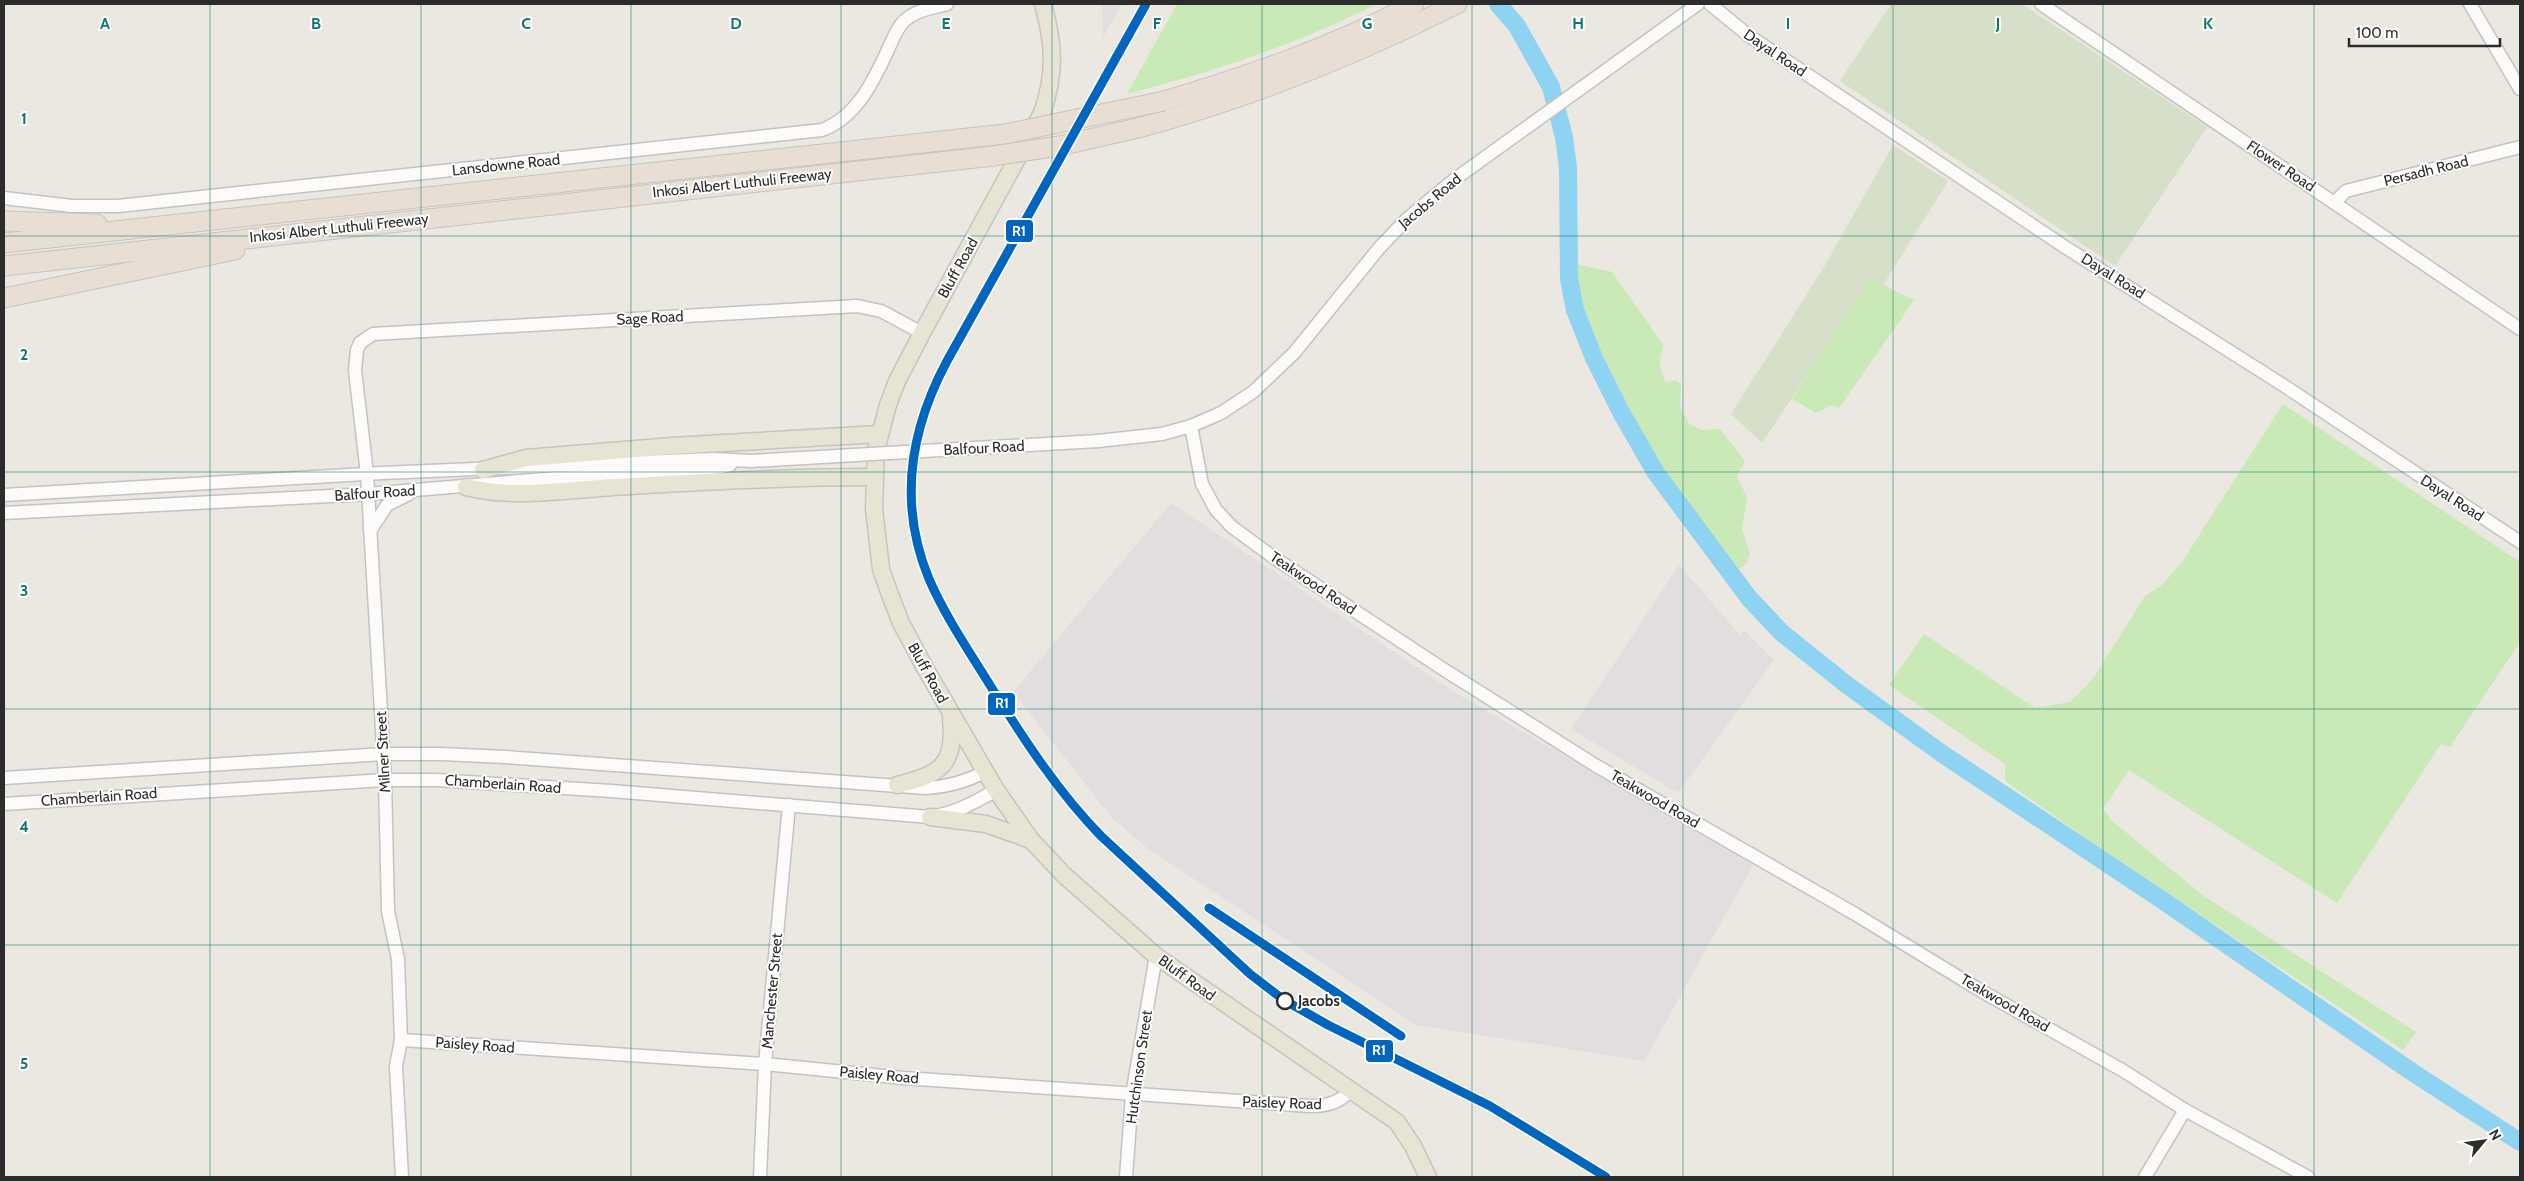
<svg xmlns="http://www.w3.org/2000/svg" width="2524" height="1181" viewBox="0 0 2524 1181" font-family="Cabin,sans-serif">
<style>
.industrial{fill:#e2dee0}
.green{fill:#c9e9b7}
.cemetery{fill:#d6e0c8}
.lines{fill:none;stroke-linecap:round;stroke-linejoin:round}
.river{stroke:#8fd3f2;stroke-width:18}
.minor-casing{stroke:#c4c3c3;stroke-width:15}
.major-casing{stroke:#c6c4c2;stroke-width:19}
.highway-casing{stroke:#c6c4c2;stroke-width:21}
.minor{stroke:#fcfbfa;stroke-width:12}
.major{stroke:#e8e4d3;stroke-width:16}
.highway{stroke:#e9ded4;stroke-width:19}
.minor-bridge-casing{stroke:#c4c3c3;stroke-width:15;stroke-linecap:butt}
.highway-bridge-casing{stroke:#c6c4c2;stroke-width:21;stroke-linecap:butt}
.minor-bridge{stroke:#fcfbfa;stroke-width:12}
.highway-bridge{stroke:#e9ded4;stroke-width:19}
.rail-1-casing{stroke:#fff;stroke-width:12}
.rail-1{stroke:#0065bd;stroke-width:9}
.grid{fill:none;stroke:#0f766e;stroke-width:1;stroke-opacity:0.55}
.stop-dot{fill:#fff;stroke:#2c2c2c;stroke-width:2.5}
.labels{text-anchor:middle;stroke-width:4;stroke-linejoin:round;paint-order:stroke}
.street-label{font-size:15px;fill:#2c2c2c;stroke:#fff}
.stop-label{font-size:15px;font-weight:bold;fill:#2c2c2c;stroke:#fff;text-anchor:start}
.grid-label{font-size:16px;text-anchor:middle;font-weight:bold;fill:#0f766e;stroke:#fff;stroke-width:4;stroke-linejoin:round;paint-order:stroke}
.line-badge{stroke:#fff;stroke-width:2}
.badge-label{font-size:14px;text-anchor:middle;font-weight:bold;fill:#fff}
</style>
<rect width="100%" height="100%" fill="#ebe7e1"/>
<g class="industrial">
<path d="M1102 4H1122L1103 37V24Z"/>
<path d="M1171 503 1454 692 1753 865 1644 1061 1416 1025 1147 848 1113 819 1013 692Z"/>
<path d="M1679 565 1740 635 1744 630 1774 660 1678 793 1571 729Z"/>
</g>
<g class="green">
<path d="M1177 4H1377C1297 44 1213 72 1127 94Z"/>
<path d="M1576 264 1612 272 1664 346C1658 361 1659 368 1666 383L1675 380 1681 384 1680 407 1689 424 1702 430 1720 429 1745 461 1737 476 1747 498 1742 529 1750 554 1746 564 1739 569 1669 478 1631 412 1586 320 1578 292Z"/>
<path d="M1871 279 1914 300 1839 408 1832 405 1816 413 1792 399Z"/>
<path d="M2283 404 2520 562V642L2450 747 2441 744 2337 903 2129 770 2103 809 2113 822 2204 896 2416 1032 2403 1050 2085 838 2005 781V764L1889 685 1924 634 2035 708 2070 702 2092 680 2145 596 2162 585 2182 562Z"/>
</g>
<g class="cemetery">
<path d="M1891 4H2022L2207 127 2115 266 1840 81Z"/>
<path d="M1893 145 1948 181 1883 285 1871 279 1762 443 1731 414 1824 267Z"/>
</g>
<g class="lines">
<path class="river" d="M1498 4 1517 26 1551 87 1564 137 1568 168 1569 279 1575 310 1594 358 1622 414 1656 473 1749 598 1782 633 1847 685 1944 755 2162 900 2412 1072 2520 1142"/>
<g class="minor-casing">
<g id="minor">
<path d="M1710 4 1748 35 2065 247 2283 385 2520 542"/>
<path d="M2041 4 2520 329"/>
<path d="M2470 4 2520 89"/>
<path d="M4 198 72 206H118L822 130C856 117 872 84 887 52 892 41 896 29 904 21 916 10 932 8 947 4"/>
<path d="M2335 202 2346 191 2520 147"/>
<path d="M1191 426 1202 484 1216 510 1232 527 1273 557 1443 669 1595 765 1855 914 1983 992 2122 1070 2185 1110 2308 1177"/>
<path d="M1098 441 1162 434 1191 426 1221 413 1253 392 1294 353 1380 247 1408 218 1455 179 1698 4"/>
<path d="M4 495 382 473 713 459 751 461"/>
<path d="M4 513 368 494 556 478 715 468 730 465"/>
<path d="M370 531 387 505 409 494"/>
<path d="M4 778 384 754H442L505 757 926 788C948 787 965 782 985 772"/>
<path d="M4 804 385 780H436L611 791 930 817C955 813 974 803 996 790"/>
<path d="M401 1040 765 1064 904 1078 1310 1106C1327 1106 1339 1103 1351 1090"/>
<path d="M402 1177 396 1066 401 1040 398 959 388 911 385 780 367 474 355 370 357 350 360 343 373 334 857 306 881 311 922 333"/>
<path d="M760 1177 765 1064 789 805"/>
<path d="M1126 1177 1132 1095 1156 956"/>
<path d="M2145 1177 2185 1110"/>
</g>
</g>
<g class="major-casing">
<g id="major">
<path d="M1043 4C1054 44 1056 73 1042 113L922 333 897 381 888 405 876 450 874 509 881 569 889 592 901 623 925 668 996 790 1031 840 1064 875 1156 956 1397 1122 1413 1146 1428 1177"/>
<path d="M483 470 526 458 672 446 879 434"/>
<path d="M466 487C513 499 565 490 613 487 700 482 787 477 874 477"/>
<path d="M897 785C940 775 956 765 951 718"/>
<path d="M930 817 986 824 1031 840"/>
</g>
</g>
<g class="highway-casing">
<g id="highway">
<path d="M1164 101C1251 75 1335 46 1414 4"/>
<path d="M1138 128C1249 98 1354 56 1457 4"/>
<path d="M4 221 97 224"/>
<path d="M4 243 1005 134"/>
<path d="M4 266 993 156"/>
<path d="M4 298 235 250"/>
</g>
</g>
<use href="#minor" class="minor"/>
<use href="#major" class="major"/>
<use href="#highway" class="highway"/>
<g class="minor-bridge-casing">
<path id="minor-bridge" d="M751 461 1098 441"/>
</g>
<g class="highway-bridge-casing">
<g id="highway-bridge">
<path d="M1005 134 1164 101"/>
<path d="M993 156 1059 146 1138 128"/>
</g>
</g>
<use href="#minor-bridge" class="minor-bridge"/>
<use href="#highway-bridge" class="highway-bridge"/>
<g class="rail-1-casing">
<g id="rail-1">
<path d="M1146 4 947 361C910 430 898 504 929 579 946 618 971 654 993 690 1025 741 1059 793 1101 836L1250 974 1284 1000 1328 1025 1490 1106 1606 1177"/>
<path d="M1209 908 1401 1036"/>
</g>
</g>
<use href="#rail-1" class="rail-1"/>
</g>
<path class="grid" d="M210 4V1177M421 4V1177M631 4V1177M841 4V1177M1052 4V1177M1262 4V1177M1472 4V1177M1683 4V1177M1893 4V1177M2103 4V1177M2314 4V1177M4 236H2520M4 472H2520M4 709H2520M4 945H2520"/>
<circle class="stop-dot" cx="1285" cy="1001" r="8"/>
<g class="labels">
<g class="street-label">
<text transform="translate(1775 53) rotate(34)" y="5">Dayal Road</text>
<text transform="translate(506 165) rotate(-6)" y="5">Lansdowne Road</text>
<text transform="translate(2281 166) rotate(34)" y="5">Flower Road</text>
<text transform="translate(2426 171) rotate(-14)" y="5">Persadh Road</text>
<text transform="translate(742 183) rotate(-6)" y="5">Inkosi Albert Luthuli Freeway</text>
<text transform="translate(1430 201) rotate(-40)" y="5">Jacobs Road</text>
<text transform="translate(339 228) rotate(-6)" y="5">Inkosi Albert Luthuli Freeway</text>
<text transform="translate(958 268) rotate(-61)" y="5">Bluff Road</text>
<text transform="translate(2113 276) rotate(32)" y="5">Dayal Road</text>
<text transform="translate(650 318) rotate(-3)" y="5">Sage Road</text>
<text transform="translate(984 448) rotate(-3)" y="5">Balfour Road</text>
<text transform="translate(375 493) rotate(-4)" y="5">Balfour Road</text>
<text transform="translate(2452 498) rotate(33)" y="5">Dayal Road</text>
<text transform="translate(1313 583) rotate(34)" y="5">Teakwood Road</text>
<text transform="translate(928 673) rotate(61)" y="5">Bluff Road</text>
<text transform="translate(383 752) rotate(-93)" y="5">Milner Street</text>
<text transform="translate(503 784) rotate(4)" y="5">Chamberlain Road</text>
<text transform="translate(99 797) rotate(-4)" y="5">Chamberlain Road</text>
<text transform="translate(1655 799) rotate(30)" y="5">Teakwood Road</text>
<text transform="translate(1187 978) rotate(36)" y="5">Bluff Road</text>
<text transform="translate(772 991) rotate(-85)" y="5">Manchester Street</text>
<text transform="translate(2005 1003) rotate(30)" y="5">Teakwood Road</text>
<text transform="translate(475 1045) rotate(4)" y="5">Paisley Road</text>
<text transform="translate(1139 1067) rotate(-82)" y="5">Hutchinson Street</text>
<text transform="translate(879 1075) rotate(5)" y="5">Paisley Road</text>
<text transform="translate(1282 1103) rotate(2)" y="5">Paisley Road</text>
</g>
<g class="stop-label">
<text x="1298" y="1006">Jacobs</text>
</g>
</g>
<g class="grid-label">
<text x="105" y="29">A</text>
<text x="316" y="29">B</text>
<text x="526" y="29">C</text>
<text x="736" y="29">D</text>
<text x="946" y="29">E</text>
<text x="1157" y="29">F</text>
<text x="1367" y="29">G</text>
<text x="1578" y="29">H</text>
<text x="1788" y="29">I</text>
<text x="1998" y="29">J</text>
<text x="2208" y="29">K</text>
<text x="24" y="124">1</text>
<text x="24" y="360">2</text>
<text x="24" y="596">3</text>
<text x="24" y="832">4</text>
<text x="24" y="1069">5</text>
</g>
<g class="line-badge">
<rect x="1005" y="219" width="29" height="24" rx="5" fill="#0065bd"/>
<rect x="987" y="692" width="29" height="24" rx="5" fill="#0065bd"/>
<rect x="1365" y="1039" width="29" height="24" rx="5" fill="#0065bd"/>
</g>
<g class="badge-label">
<text x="1019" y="236">R1</text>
<text x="1002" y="708">R1</text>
<text x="1379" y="1055">R1</text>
</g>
<rect width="2524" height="1181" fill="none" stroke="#2c2c2c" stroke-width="10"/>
<g transform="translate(2484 1141) rotate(61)" stroke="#ffffff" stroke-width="4" paint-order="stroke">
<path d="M0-4L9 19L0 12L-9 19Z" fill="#2c2c2c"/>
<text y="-8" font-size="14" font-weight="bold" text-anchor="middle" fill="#2c2c2c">N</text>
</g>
<path d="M2349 38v8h151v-8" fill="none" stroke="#2c2c2c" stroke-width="2.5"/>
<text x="2356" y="38" font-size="15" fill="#2c2c2c" stroke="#ffffff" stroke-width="4" paint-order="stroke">100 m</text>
</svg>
